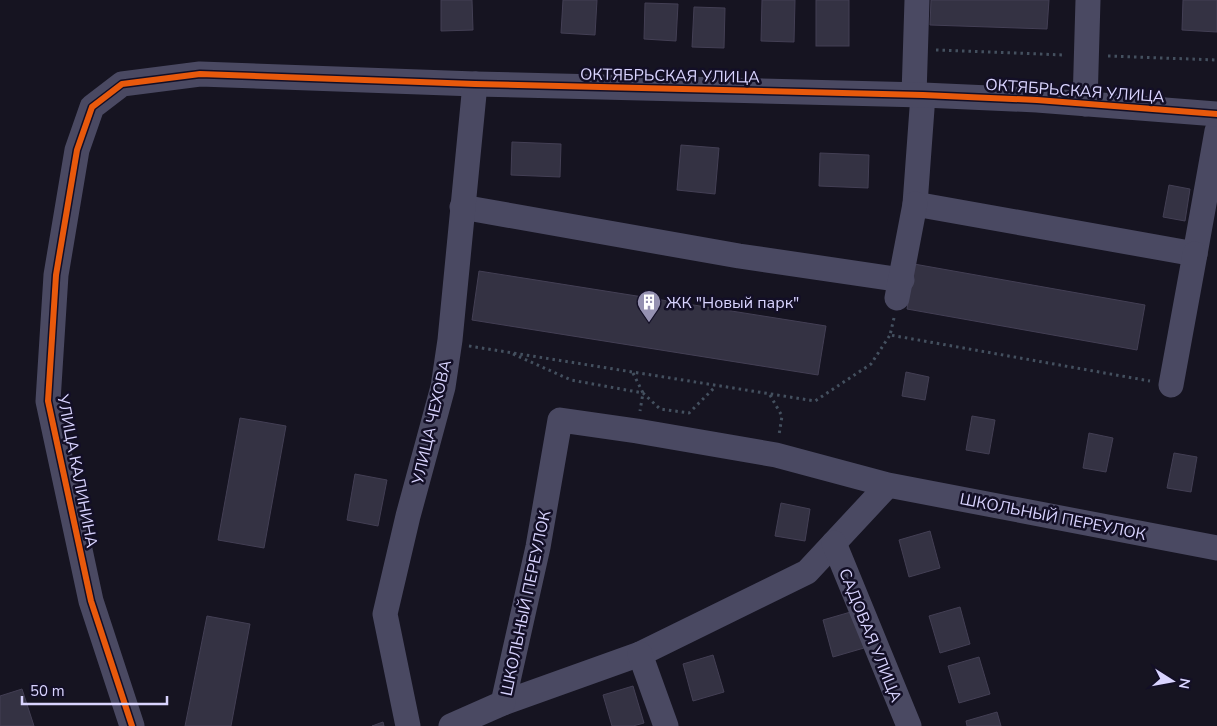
<svg xmlns="http://www.w3.org/2000/svg" width="1217" height="726" viewBox="0 0 1217 726" font-family="'Nunito Sans',sans-serif">
<style>
.building{fill:#343243;stroke:#433f54}
.lines{fill:none;stroke-linecap:round;stroke-linejoin:round}
.path{stroke:#44505f;stroke-width:3;stroke-dasharray:2.5 4;stroke-linecap:butt}
.minor{stroke:#4a4962;stroke-width:25}
.cycleway-casing{stroke:#130f26;stroke-width:9}
.cycleway{stroke:#e8590c;stroke-width:6}
.labels{text-anchor:middle;stroke-width:5;stroke-linejoin:round;paint-order:stroke}
.street-label{font-size:16px;fill:#d9d4ff;stroke:#130f26}
.poi-label{font-size:16px;fill:#d9d4ff;stroke:#130f26;text-anchor:start}
</style>
<rect width="100%" height="100%" fill="#161421"/>
<g class="building">
<path d="M441 0H472L473 30 441 31Z"/>
<path d="M563 0H597L595 35 561 33Z"/>
<path d="M762 0H795L794 42 761 41Z"/>
<rect x="816" y="0" width="33" height="46"/>
<path d="M931 0H1049L1047 29 930 25Z"/>
<path d="M1183 0H1217V32L1182 30Z"/>
<path d="M645 3 678 4 676 41 644 39Z"/>
<path d="M694 7 725 8 724 48 692 47Z"/>
<path d="M512 142 561 144 560 177 511 175Z"/>
<path d="M681 145 719 148 715 194 677 190Z"/>
<path d="M820 153 869 155 868 188 819 186Z"/>
<path d="M1169 185 1190 189 1185 221 1163 217Z"/>
<path d="M914 264 1145 305 1137 350 907 309Z"/>
<path d="M479 271 826 326 818 375 472 320Z"/>
<path d="M906 372 929 377 925 400 902 396Z"/>
<path d="M972 416 995 420 989 454 966 450Z"/>
<path d="M240 418 286 426 264 548 218 540Z"/>
<path d="M1089 433 1113 438 1106 472 1083 468Z"/>
<path d="M1174 453 1197 457 1191 492 1167 488Z"/>
<path d="M355 474 387 480 378 526 347 520Z"/>
<path d="M781 503 810 509 805 541 775 536Z"/>
<path d="M930 531 940 568 909 577 899 540Z"/>
<path d="M960 607 970 644 940 653 929 616Z"/>
<path d="M854 611 864 648 833 657 823 620Z"/>
<path d="M207 616 250 624 231 726H185Z"/>
<path d="M713 655 724 692 693 701 683 664Z"/>
<path d="M979 657 990 694 959 703 948 666Z"/>
<path d="M633 686 644 723 633 726H612L603 695Z"/>
<path d="M22 689 34 726H0V696Z"/>
<path d="M997 712 1001 726H967L966 721Z"/>
<path d="M383 722 384 726H372Z"/>
</g>
<g class="lines">
<g class="path">
<path d="M936 50 1065 55"/>
<path d="M1108 56 1217 60"/>
<path d="M894 318 890 335 1150 381"/>
<path d="M469 346 815 401 871 364 890 335"/>
<path d="M513 354 571 380 643 393 660 409 689 413 716 386"/>
<path d="M633 373 643 393 640 411"/>
<path d="M770 395 782 416 779 435"/>
</g>
<g class="minor">
<path d="M914 95 917 0"/>
<path d="M923 95 915 204 1195 254 1217 131"/>
<path d="M1085 104 1088 0"/>
<path d="M462 207 739 256 902 280"/>
<path d="M897 298 915 204"/>
<path d="M1171 385 1195 254"/>
<path d="M888 485 807 572 640 654 503 703 538 547 560 420 637 431 776 455 888 485 1217 548"/>
<path d="M834 543 909 726"/>
<path d="M640 654 666 726"/>
<path d="M132 726 91 601 48 401 56 275 77 150 92 107 122 84 200 74 475 84 923 95 1037 100 1217 114"/>
<path d="M408 726 385 614 408 516 443 387 450 340 475 84"/>
<path d="M451 726 503 703"/>
</g>
<g class="cycleway-casing">
<path id="cycleway" d="M132 726 91 601 48 401 56 275 77 150 92 107 122 84 200 74 475 84 923 95 1037 100 1217 114"/>
</g>
<use href="#cycleway" class="cycleway"/>
</g>
<defs>
<g id="building-pin" transform="scale(1.25)"><path d="M0 17L-7.5 6A9.5 9.5 0 1 1 7.5 6Z" fill="#9591b1" stroke="#130f26"/><path d="M-4-6H4V6H1V3H-1V6H-4ZM-2.5-4.3h1.7v1.8h-1.7ZM.8-4.3h1.7v1.8H.8ZM-2.5-1h1.7V.8h-1.7ZM.8-1h1.7V.8H.8Z" fill="#fff"/></g>
</defs>
<g fill-rule="evenodd">
<use href="#building-pin" x="649" y="302"/>
</g>
<g class="labels">
<g class="street-label">
<text transform="translate(670 75) rotate(1)" y="6">ОКТЯБРЬСКАЯ УЛИЦА</text>
<text transform="translate(1075 90) rotate(4)" y="6">ОКТЯБРЬСКАЯ УЛИЦА</text>
<text transform="translate(431 422) rotate(-77)" y="6">УЛИЦА ЧЕХОВА</text>
<text transform="translate(78 471) rotate(79)" y="6">УЛИЦА КАЛИНИНА</text>
<text transform="translate(1053 516) rotate(11)" y="6">ШКОЛЬНЫЙ ПЕРЕУЛОК</text>
<text transform="translate(525 603) rotate(-78)" y="6">ШКОЛЬНЫЙ ПЕРЕУЛОК</text>
<text transform="translate(871 635) rotate(68)" y="6">САДОВАЯ УЛИЦА</text>
</g>
<g class="poi-label">
<text x="666" y="308">ЖК "Новый парк"</text>
</g>
</g>
<g transform="translate(1172 681) rotate(101)" stroke="#130f26" stroke-width="4" paint-order="stroke">
<path d="M0-4L9 19L0 12L-9 19Z" fill="#d9d4ff"/>
<text y="-8" font-size="14" font-weight="bold" text-anchor="middle" fill="#d9d4ff">N</text>
</g>
<path d="M22 696v8h145v-8" fill="none" stroke="#d9d4ff" stroke-width="2.5"/>
<text x="30" y="696" font-size="15" fill="#d9d4ff" stroke="#130f26" stroke-width="4" paint-order="stroke">50 m</text>
</svg>
